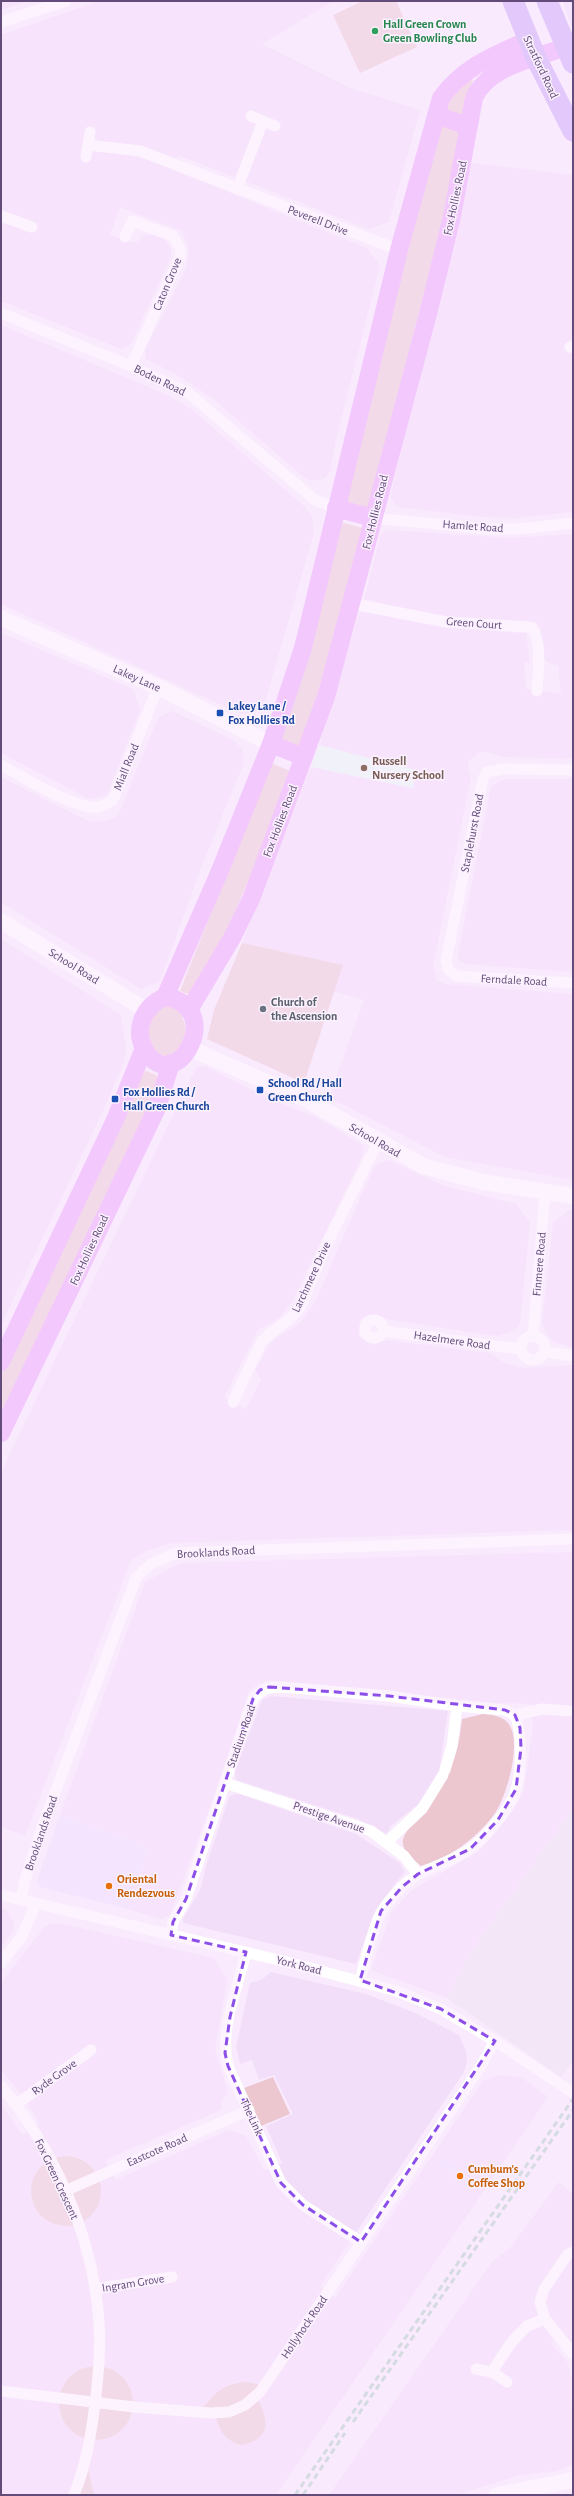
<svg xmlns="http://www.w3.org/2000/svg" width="574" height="2496" viewBox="0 0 574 2496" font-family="'Alegreya Sans',sans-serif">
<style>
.residential{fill:#f3defa}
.commercial{fill:#eddefd}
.industrial{fill:#ebe3ef}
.education{fill:#e7faf6}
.green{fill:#ecc7d0}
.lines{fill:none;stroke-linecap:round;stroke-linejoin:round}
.street{stroke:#fff;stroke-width:11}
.secondary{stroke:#fff;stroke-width:16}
.primary{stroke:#eba2fc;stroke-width:18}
.highway{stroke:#c7a1f8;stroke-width:21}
.rail{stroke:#a7c9bf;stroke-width:3;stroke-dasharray:6 4;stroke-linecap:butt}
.marked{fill:none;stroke:#8c4ee9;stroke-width:3;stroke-dasharray:8 5;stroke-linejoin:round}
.leisure-dot{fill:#2e9e5b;stroke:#fcf2ff;stroke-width:1.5}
.transit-dot{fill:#1a4fb4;stroke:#fcf2ff;stroke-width:1.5}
.education-dot{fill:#8d6e63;stroke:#fcf2ff;stroke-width:1.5}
.worship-dot{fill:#6b7280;stroke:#fcf2ff;stroke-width:1.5}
.food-dot{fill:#e8710a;stroke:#fcf2ff;stroke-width:1.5}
.labels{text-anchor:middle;stroke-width:3;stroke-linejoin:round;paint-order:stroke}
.leisure-label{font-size:12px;font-weight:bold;fill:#27864d;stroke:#fcf2ff;text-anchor:start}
.street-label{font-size:12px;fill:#644c7a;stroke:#fcf2ff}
.transit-label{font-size:12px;font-weight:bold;fill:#164399;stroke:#fcf2ff;text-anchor:start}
.education-label{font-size:12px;font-weight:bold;fill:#785e54;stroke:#fcf2ff;text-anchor:start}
.worship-label{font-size:12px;font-weight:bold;fill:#5b616d;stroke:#fcf2ff;text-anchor:start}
.food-label{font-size:12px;font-weight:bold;fill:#c56008;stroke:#fcf2ff;text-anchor:start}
</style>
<rect width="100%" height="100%" fill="#f9eafd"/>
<g class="residential">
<path d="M1 1H28L1 10Z"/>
<path d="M99 1H333L262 44 350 88 420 110 389 222 368 229 178 155 171 169 367 248 380 265 336 440 330 471 325 478 314 481 306 479 212 398 179 376 146 359 145 350 186 269 189 249 182 231 120 207 110 235 136 243 144 235H154L163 237 171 248V257L131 344 121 349 1 301V222L32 233 36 225 1 212V35Z"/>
<path d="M471 163 573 175V512L514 518 483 517 397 507 390 497Z"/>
<path d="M1 325 165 394 190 408 305 507 312 517 314 533 266 699 255 712 241 714 1 604Z"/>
<path d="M388 530 510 538 573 534V759L504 757 487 752 478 753 469 761 468 767 471 777 433 967 437 981 445 984 573 994V1180L445 1157 329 1097 364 1000 333 991 342 965 242 943 311 767 413 788 416 770 319 745 360 611 445 628 526 633 530 662 524 663 526 689 561 694 558 665 550 664 544 659 540 627 536 622 443 617 364 599 381 533Z"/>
<path d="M1 633 133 689 140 710 107 795 89 799 1 753Z"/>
<path d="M172 711 233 740 243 750V765L201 868 160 981 141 989 1 902V777L90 822 108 820 115 817 120 811 158 718Z"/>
<path d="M505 779H573V972L465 964 459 960 458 954 491 786Z"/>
<path d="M1 939 121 1015 126 1048 124 1062 107 1102 1 1325Z"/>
<path d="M205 1066 272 1100 318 1118 363 1145 362 1157 293 1300 279 1318 258 1330 224 1398 246 1409 261 1380 255 1370 273 1340 300 1323 315 1302 372 1171 377 1164 388 1160 442 1185 516 1204 530 1223 520 1323 515 1331 495 1336 386 1319 374 1314 364 1316 360 1321 358 1334 362 1339 373 1345 386 1340 489 1353 505 1363 523 1368 573 1365V1530L171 1543 146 1551 131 1560 25 1836 1 1827V1472L191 1078 197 1067Z"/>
<path d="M568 1211H573V1348L554 1342 545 1331 542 1323 553 1223Z"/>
<path d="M573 1552V1809L470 1953 447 1998 371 1970 391 1913 411 1891 479 1851 508 1817 523 1793 533 1728 531 1704 497 1703 268 1680 257 1685 249 1691 216 1791 170 1915 161 1919 128 1909 149 1847 60 1815 145 1582 175 1565 182 1563Z"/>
<path d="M271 1696 448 1711 439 1772 421 1802 391 1826 386 1834 358 1819 236 1780 235 1771 262 1700Z"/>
<path d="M234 1794H239L356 1834 400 1863 405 1873 397 1881 374 1915 356 1964 183 1923V1919L201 1888 206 1866 229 1797Z"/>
<path d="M1 1907 8 1912 13 1921 14 1930 1 1947Z"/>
<path d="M51 1924H63L214 1958 227 1980 215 2049 228 2092 222 2100 221 2110 105 2160 115 2180 229 2130 246 2136 264 2170 282 2163 266 2126 293 2114 274 2075 259 2080 252 2060 240 2064 236 2047 250 1983 261 1980 271 1972 366 1994 413 2012 459 2035 466 2051 467 2063 464 2072 320 2286 335 2298 483 2081 499 2075 521 2077 548 2097 276 2495H1V2105L23 2135 40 2124 24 2098 1 2070V1982L44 1928Z"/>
<path d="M559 2182 573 2194V2344L561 2330 551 2343 568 2363 571 2375 573 2464 556 2471 517 2476 456 2495H329L492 2262 510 2248Z"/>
</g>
<g class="commercial">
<path d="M563 1H573V32Z"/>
<path d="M60 1815 149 1847 128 1909 39 1887 37 1881Z"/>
<path d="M445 2158 457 2166 451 2174 440 2166Z"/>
</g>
<path class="industrial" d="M573 1809V2061L561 2077 447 1998 470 1953Z"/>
<path class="education" d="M319 745 416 770 413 788 311 767Z"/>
<g class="green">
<path d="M363 1H396L417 47 360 73 333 15Z"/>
<path d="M469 78 473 80 462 116 445 110 452 95Z"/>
<path d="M441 125 460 131 443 221 368 509 345 503 416 217Z"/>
<path d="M340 522 363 528 321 696 300 748 279 740Z"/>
<path d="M271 763 290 771 271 828 227 930 191 995 180 991Z"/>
<path d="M242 943 343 965 304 1083 207 1039 214 1010Z"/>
<path d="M177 1004C188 1029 190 1035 172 1056H159C144 1031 143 1031 158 1005Z"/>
<path d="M146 1071 156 1075 158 1079 142 1124 1 1417V1374L143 1072Z"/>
<path d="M483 1714C491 1715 499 1715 506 1721 525 1737 506 1800 493 1816 475 1839 450 1858 421 1866 414 1860 401 1851 403 1840 406 1827 420 1819 427 1809 449 1776 458 1759 462 1719Z"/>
<path d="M273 2077 290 2114 261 2126 244 2088Z"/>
<circle cx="66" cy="2191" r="35"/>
<circle cx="96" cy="2403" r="37"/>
<path d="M244 2382 265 2385 256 2396C269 2419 273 2440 240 2445 223 2439 219 2430 215 2413L200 2412C212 2396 222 2384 244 2382Z"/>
<path d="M86 2460 94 2495H74Z"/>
</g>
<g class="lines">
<g class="street">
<path d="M1 22 66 1"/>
<path d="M251 116 275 126"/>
<path d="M88 145 140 151 399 250"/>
<path d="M86 157 90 132"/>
<path d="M237 189 263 121"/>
<path d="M1 216 32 227"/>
<path d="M125 237 132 221 173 236 180 249 181 255 131 366"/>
<path d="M1 313 131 366 187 392 315 500 336 508"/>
<path d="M570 347 573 346"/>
<path d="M373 518 487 529H519L573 523"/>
<path d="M353 604 447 622 530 627C543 637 538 675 537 691"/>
<path d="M1 765C21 776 78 811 99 807 104 806 109 802 113 800L158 687"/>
<path d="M573 770 503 769 487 772 483 779 446 961 448 969 456 976 573 983"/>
<circle cx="374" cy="1329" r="9"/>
<path d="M383 1331 520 1349"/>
<circle cx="533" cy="1348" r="12"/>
<path d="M533 1336 545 1193"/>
<path d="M545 1352 573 1356"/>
<path d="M233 1402 261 1343C273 1328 291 1322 301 1306L328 1241 378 1142"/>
<path d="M515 1715 543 1709 569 1711"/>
<path d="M445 1770 452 1746 457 1706"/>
<path d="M225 1783 371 1831 404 1856 418 1874"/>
<path d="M387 1842 422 1809 443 1775"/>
<path d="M1 1895 287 1962 396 1991 441 2009 495 2041 573 2093"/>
<path d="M21 1900 25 1880 45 1819 136 1578 151 1564 175 1553 573 1539"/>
<path d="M171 1935 173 1922 186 1899 253 1699C262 1689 267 1687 281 1687L389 1696 457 1706 505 1710 515 1715C523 1735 522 1778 513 1798 503 1816 486 1837 470 1849 448 1865 420 1868 402 1887 395 1894 387 1903 382 1911 374 1922 365 1964 360 1980"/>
<path d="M246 1952C238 1988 219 2029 228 2066L281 2183 303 2205 361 2242"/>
<path d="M1 1963 22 1936 36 1903"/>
<path d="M1 2086C55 2150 94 2238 99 2323 101 2350 98 2377 95 2404 91 2436 86 2465 74 2495"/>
<path d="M17 2104 91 2050"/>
<path d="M65 2191 249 2110"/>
<path d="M95 2289 172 2277"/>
<path d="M545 2319 540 2302 544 2289 568 2254 573 2252"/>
<path d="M476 2369 492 2372 507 2382"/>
<path d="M492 2372 510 2344 527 2326 545 2319 573 2354"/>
<path d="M1 2391 134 2407 211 2413 229 2412 245 2405 260 2392 479 2069 495 2041"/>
</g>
<g class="secondary">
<path d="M1 618 158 687 271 744"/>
<path d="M1 921 146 1010"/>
<path d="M189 1048 303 1098 423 1166 483 1182 573 1196"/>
<path d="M497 2495 573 2480"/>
</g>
<g class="primary">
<path d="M436 115 468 126"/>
<path d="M336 508 373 518"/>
<path d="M271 744 304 757"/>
<path d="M165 997 219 873 271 744 303 648 399 250 441 98C463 67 495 55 528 40"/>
<path d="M165 997C228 1006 175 1101 145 1050 133 1029 144 1006 165 997Z"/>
<path d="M189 1010 232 938 251 899 326 697 429 310 452 216 474 98C488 66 536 58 566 47"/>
<path d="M1 1362 115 1120 144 1048"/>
<path d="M1 1433 157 1108 171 1063"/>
</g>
<g class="highway">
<path d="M513 1 536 58 573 131"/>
<path d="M547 1 573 63"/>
</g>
<g class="rail">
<path d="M353 2422 573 2110"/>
<path d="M295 2495 573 2099"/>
<path d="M303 2495 345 2433"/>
</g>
</g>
<path d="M0 0H574V2496H0ZM269 1687 389 1696 505 1710 515 1715 520 1728 521 1748 516 1789 498 1820 470 1849 418 1874 402 1887 381 1911 360 1980 441 2009 495 2041 361 2242 303 2205 281 2183 228 2066 225 2053 230 2017 246 1952 171 1935 173 1922 186 1899 253 1699 260 1690Z" fill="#f9eafd" fill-opacity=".55" fill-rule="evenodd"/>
<path class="marked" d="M269 1687 389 1696 505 1710 515 1715 520 1728 521 1748 516 1789 498 1820 470 1849 418 1874 402 1887 381 1911 360 1980 441 2009 495 2041 361 2242 303 2205 281 2183 228 2066 225 2053 230 2017 246 1952 171 1935 173 1922 186 1899 253 1699 260 1690Z"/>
<circle class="leisure-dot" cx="375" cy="31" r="4"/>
<g class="transit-dot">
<rect x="216" y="709" width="8" height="8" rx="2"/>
<rect x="256" y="1086" width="8" height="8" rx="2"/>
<rect x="111" y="1095" width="8" height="8" rx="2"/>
</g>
<circle class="education-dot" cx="364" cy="768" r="4"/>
<circle class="worship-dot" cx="263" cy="1009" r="4"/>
<g class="food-dot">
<circle cx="109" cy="1886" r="4"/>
<circle cx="460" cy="2176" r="4"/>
</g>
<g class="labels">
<g class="leisure-label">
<text x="383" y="28">Hall Green Crown<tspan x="383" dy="14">Green Bowling Club</tspan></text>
</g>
<g class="street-label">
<text transform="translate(541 67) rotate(65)" y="4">Stratford Road</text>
<text transform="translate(455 198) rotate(-78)" y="4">Fox Hollies Road</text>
<text transform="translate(318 220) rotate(21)" y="4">Peverell Drive</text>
<text transform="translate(167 284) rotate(-67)" y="4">Caton Grove</text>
<text transform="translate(160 380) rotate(26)" y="4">Boden Road</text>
<text transform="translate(375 512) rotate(-76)" y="4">Fox Hollies Road</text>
<text transform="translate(473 526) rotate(4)" y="4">Hamlet Road</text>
<text transform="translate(474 623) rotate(4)" y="4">Green Court</text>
<text transform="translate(137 678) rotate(24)" y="4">Lakey Lane</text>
<text transform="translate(126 767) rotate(-68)" y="4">Miall Road</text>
<text transform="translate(280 821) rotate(-69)" y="4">Fox Hollies Road</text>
<text transform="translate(472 833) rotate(-79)" y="4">Staplehurst Road</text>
<text transform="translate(74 966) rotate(32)" y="4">School Road</text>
<text transform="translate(514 980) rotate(3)" y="4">Ferndale Road</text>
<text transform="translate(375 1140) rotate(30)" y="4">School Road</text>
<text transform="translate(89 1250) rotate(-65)" y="4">Fox Hollies Road</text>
<text transform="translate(539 1264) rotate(-85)" y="4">Finmere Road</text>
<text transform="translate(311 1277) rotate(-65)" y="4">Larchmere Drive</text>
<text transform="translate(452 1340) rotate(8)" y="4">Hazelmere Road</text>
<text transform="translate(216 1552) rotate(-3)" y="4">Brooklands Road</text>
<text transform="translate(241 1736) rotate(-71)" y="4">Stadium Road</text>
<text transform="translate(329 1817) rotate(19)" y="4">Prestige Avenue</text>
<text transform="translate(41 1833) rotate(-71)" y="4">Brooklands Road</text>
<text transform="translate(299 1965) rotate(14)" y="4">York Road</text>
<text transform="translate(54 2077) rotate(-36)" y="4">Ryde Grove</text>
<text transform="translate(252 2117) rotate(65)" y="4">The Link</text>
<text transform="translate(157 2150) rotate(-24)" y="4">Eastcote Road</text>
<text transform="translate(57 2179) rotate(65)" y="4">Fox Green Crescent</text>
<text transform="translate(133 2283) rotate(-9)" y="4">Ingram Grove</text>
<text transform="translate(304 2327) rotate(-56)" y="4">Hollyhock Road</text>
</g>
<g class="transit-label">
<text x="228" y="710">Lakey Lane /<tspan x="228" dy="14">Fox Hollies Rd</tspan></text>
<text x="268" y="1087">School Rd / Hall<tspan x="268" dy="14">Green Church</tspan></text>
<text x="123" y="1096">Fox Hollies Rd /<tspan x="123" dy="14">Hall Green Church</tspan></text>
</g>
<g class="education-label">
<text x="372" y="765">Russell<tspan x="372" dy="14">Nursery School</tspan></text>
</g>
<g class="worship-label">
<text x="271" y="1006">Church of<tspan x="271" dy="14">the Ascension</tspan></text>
</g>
<g class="food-label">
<text x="117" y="1883">Oriental<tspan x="117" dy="14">Rendezvous</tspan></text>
<text x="468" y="2173">Cumbum's<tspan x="468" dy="14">Coffee Shop</tspan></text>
</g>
</g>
<rect width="574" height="2496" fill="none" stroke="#644c7a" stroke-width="4"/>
</svg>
